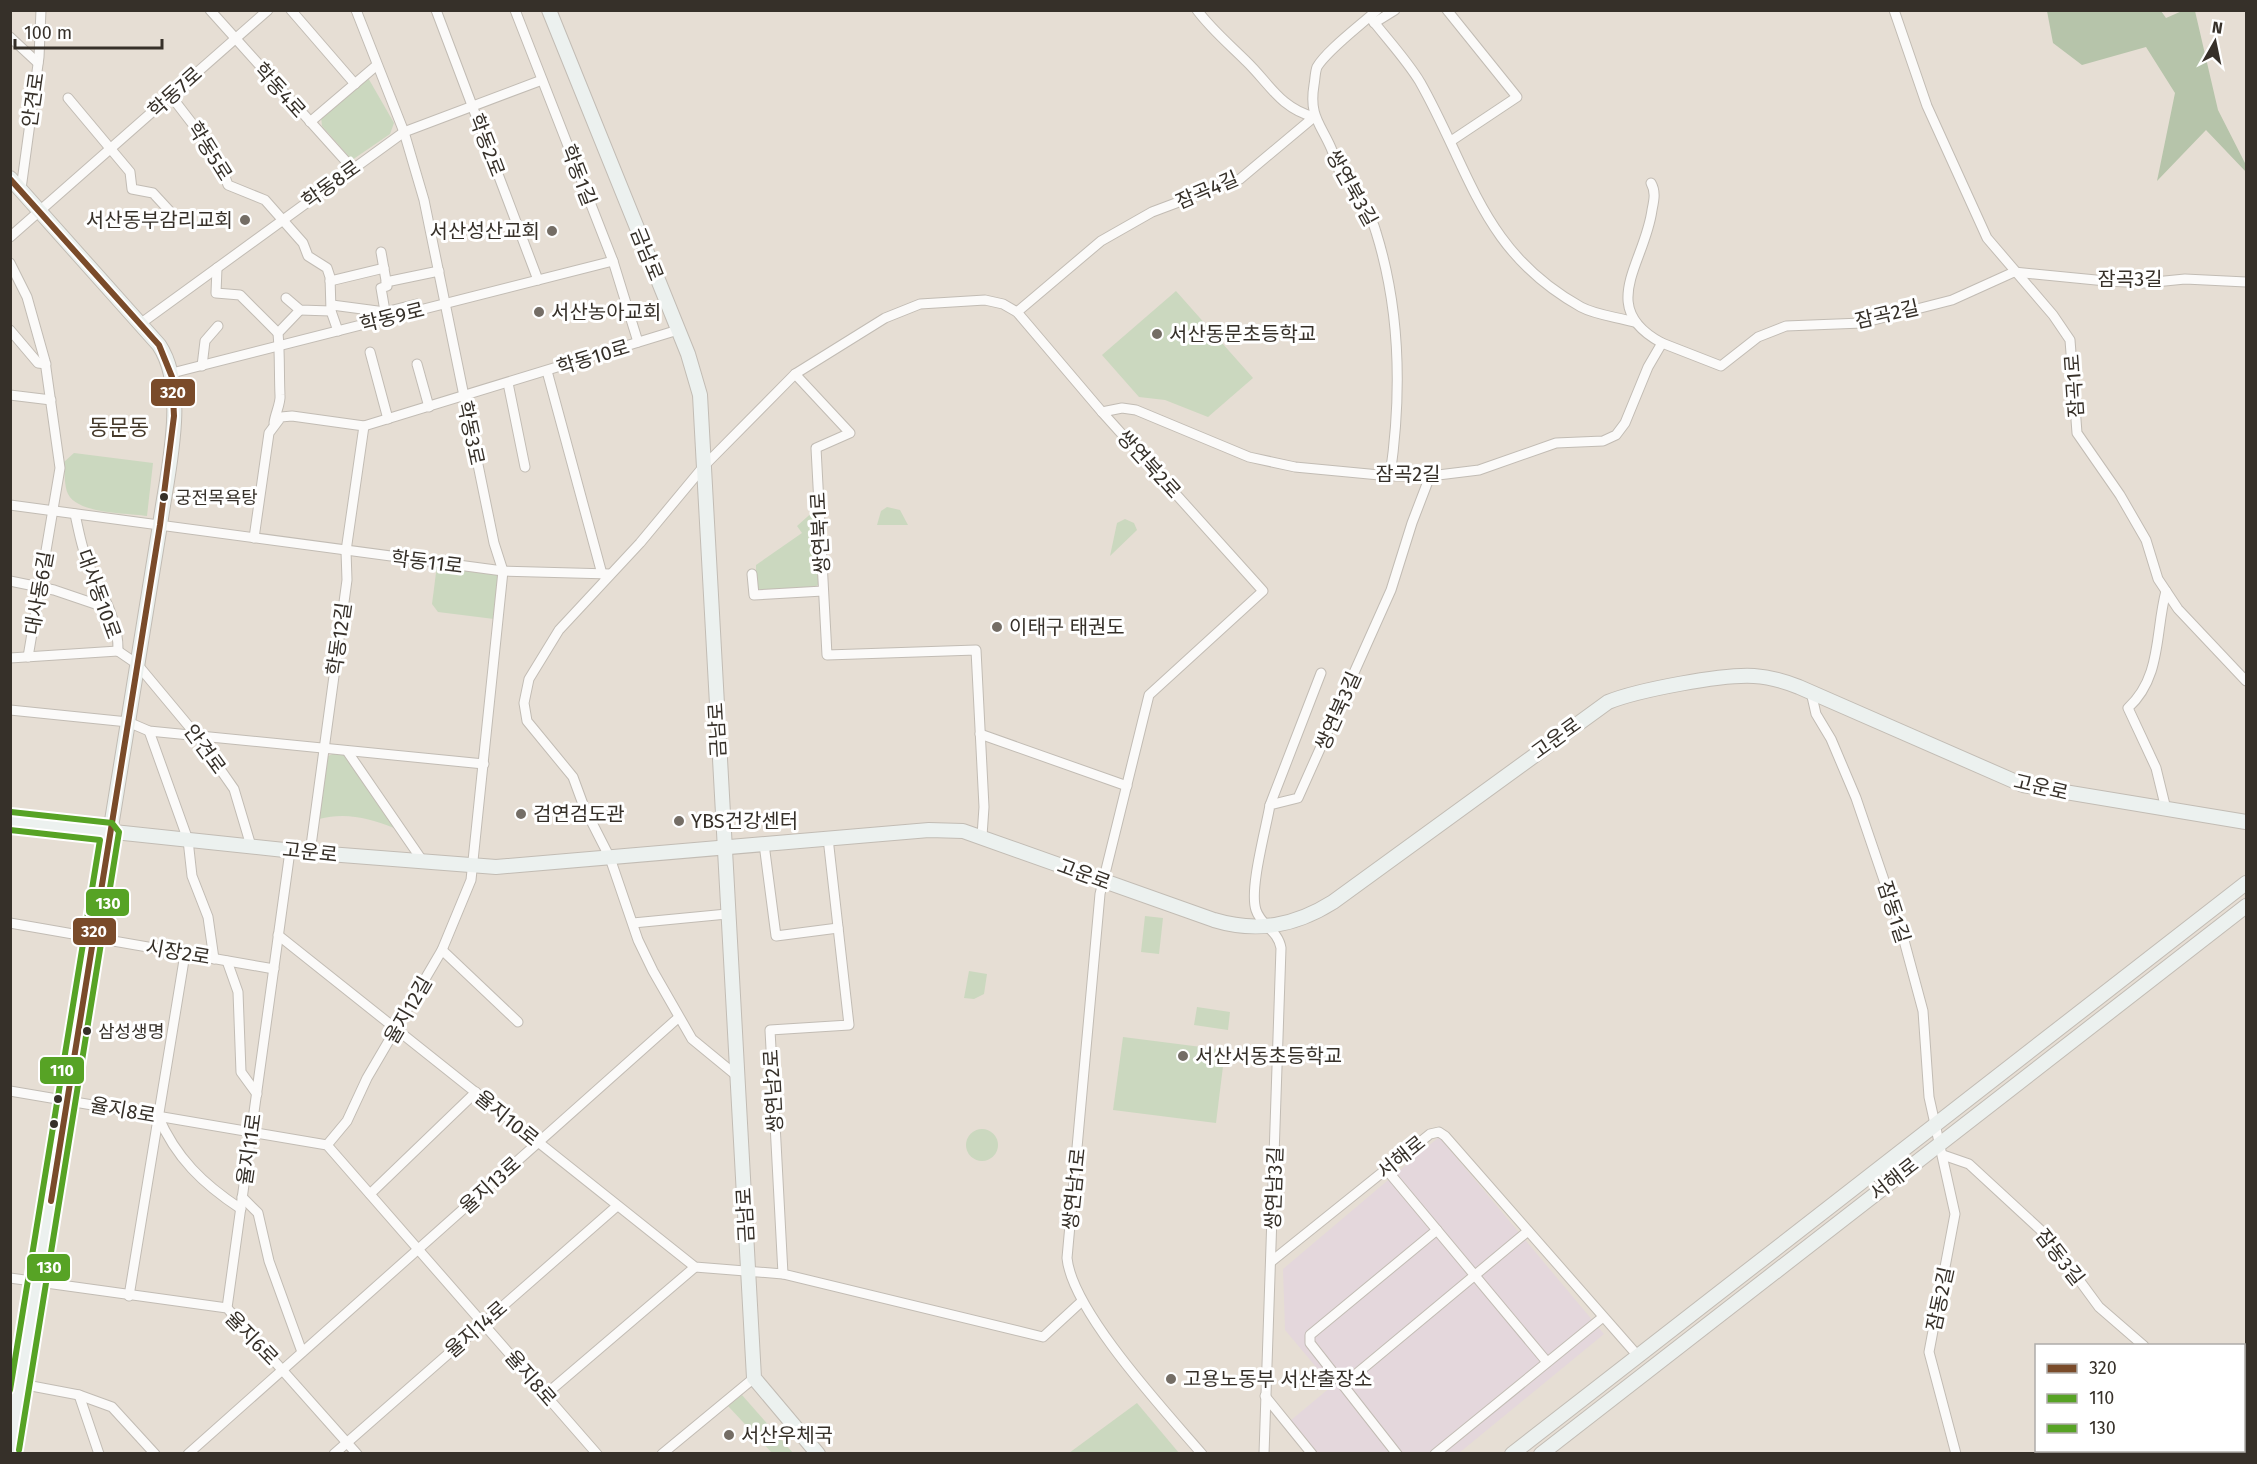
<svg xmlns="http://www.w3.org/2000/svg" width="2257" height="1464" viewBox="0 0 2257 1464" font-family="'Fira Sans','Noto Sans KR',sans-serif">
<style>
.commercial{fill:#e4d7dc}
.green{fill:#cbd8bf}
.forest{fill:#b6c4aa}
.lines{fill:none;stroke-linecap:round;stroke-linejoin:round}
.street-casing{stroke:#c2bcb4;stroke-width:11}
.secondary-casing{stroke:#c2bcb4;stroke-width:16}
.street{stroke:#fbfaf9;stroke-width:9}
.secondary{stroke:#ecf1ef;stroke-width:14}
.bus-1-casing{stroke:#fff;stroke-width:10}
.bus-2-casing{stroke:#fff;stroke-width:10}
.bus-3-casing{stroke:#fff;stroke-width:10}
.bus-1{stroke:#7a4b2a;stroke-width:6}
.bus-2{stroke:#57a325;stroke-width:6}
.bus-3{stroke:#57a325;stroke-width:6}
.poi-dot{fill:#746d65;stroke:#fff;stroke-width:2}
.bus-dot{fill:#363029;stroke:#fff;stroke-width:2}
.labels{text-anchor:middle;stroke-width:6;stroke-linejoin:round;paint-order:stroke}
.bus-label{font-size:18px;fill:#363029;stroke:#fff;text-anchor:start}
.street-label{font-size:20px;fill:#363029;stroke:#fff}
.poi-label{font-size:20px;fill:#363029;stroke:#fff;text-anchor:start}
.quarter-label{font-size:22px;fill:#45392a;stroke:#fff}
.line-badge{stroke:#fff;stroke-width:2}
.badge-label{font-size:16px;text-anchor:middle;font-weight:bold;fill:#fff}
</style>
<rect width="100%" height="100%" fill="#e6ded4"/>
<path class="commercial" d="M1439 1137 1604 1334 1459 1453H1306L1284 1426 1332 1386 1285 1330 1283 1269Z"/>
<g class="green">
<path d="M367 76 394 123 390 134 352 160 322 126 321 117Z"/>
<path d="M1176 291 1253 378 1208 417 1165 400 1139 397 1102 355Z"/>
<path d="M74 453 153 463 147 516C127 513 78 514 68 494 64 486 65 472 64 462Z"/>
<path d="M887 507 900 510 908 525H877L881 511Z"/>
<path d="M816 509 820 583 814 588 762 591 756 587V565L802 533 797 526Z"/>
<path d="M1125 519 1134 523 1137 530 1110 556 1117 523Z"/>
<path d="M437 565 500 573 494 619 438 612 432 604Z"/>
<path d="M335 753 344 755 394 828C370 818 345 812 319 819L328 756Z"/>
<path d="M1145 916 1163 918 1159 954 1141 952Z"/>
<path d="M969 971 987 974 984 994 974 999 964 998Z"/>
<path d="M1197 1007 1230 1012 1228 1030 1194 1025Z"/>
<path d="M1123 1037 1225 1050 1216 1123 1113 1110Z"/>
<circle cx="982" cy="1145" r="16"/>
<path d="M742 1395 793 1453H772L728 1406Z"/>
<path d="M1137 1403 1179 1453H1069Z"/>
</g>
<path class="forest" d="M2047 11H2161L2166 18 2182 11H2195L2218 110 2246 165V172L2206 130 2157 181 2175 93 2146 47 2082 65 2053 43Z"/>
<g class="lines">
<g class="street-casing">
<g id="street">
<path d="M210 10 352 168"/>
<path d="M291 10 355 84"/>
<path d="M436 10 538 280"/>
<path d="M515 10 613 261 638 342"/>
<path d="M1197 10C1212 30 1229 44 1246 61 1269 83 1280 108 1314 117"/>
<path d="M1377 10C1361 25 1327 50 1317 67 1315 72 1315 80 1314 85 1309 116 1320 123 1331 148 1335 157 1336 166 1341 174 1353 192 1370 210 1376 232 1401 312 1402 393 1390 476"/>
<path d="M1447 10 1517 97 1451 141"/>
<path d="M1894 10 1927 106 1987 238 2053 315 2070 340 2077 433 2120 495 2146 540 2158 579 2178 609 2246 681"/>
<path d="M1370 17C1386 38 1406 59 1420 82 1471 172 1482 252 1581 307 1596 315 1617 317 1634 322"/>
<path d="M1374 23 1395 10"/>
<path d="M10 37 38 63"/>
<path d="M171 96 218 157 228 185 265 200 303 243 308 256 327 268 330 277 331 311 338 331"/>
<path d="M68 98 130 172 132 189 153 193 177 219"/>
<path d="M310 122 377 65"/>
<path d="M1651 183C1656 192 1654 200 1652 210 1645 263 1596 308 1662 343"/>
<path d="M21 189 39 57 41 10"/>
<path d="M10 237 268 10"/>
<path d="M381 252 387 286 381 288 386 317"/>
<path d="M10 263 27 297 45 361 60 468 28 657"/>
<path d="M217 268 216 293 240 295 278 333"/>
<path d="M330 281 384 268"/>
<path d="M386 282 439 271"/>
<path d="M286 298 300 310 331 311"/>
<path d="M332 305 385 312 417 304 418 311"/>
<path d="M1017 312 1101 241 1152 212 1240 179 1314 117"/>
<path d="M140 324 404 132 542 80"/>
<path d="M10 330 38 363 46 364"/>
<path d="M370 352 388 419"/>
<path d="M417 364 429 407"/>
<path d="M202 366 205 341 218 326"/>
<path d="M547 371 602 574"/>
<path d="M172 373 613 261"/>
<path d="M795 374 850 433 816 448 827 655 976 650 984 807 982 836"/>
<path d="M508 383 525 467"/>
<path d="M10 395 51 400"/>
<path d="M1102 412 1122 408 1136 410 1249 457 1295 467 1390 476H1430L1479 470 1556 443 1603 441 1616 435 1625 423 1648 367 1662 343 1721 366 1758 337 1786 326 1862 323 1952 300 2014 272 2106 281 2145 283 2185 279 2246 282"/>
<path d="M274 423C275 414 281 403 280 395 279 375 280 354 278 333L300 310"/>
<path d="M10 505 503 571 610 574"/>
<path d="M75 514C79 532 82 551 90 568 102 593 119 622 118 651"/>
<path d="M254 538 269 433 281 417 292 416 364 426 678 330"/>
<path d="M752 574 754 595 823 591"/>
<path d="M10 581 54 590 107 608"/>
<path d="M2166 591C2155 632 2162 677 2128 708L2156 768 2166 809"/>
<path d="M118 651 137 664 197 736 234 789 251 846"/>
<path d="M10 658 118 651"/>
<path d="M1811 692 1816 714 1831 739 1856 798 1902 933 1923 1011 1929 1097 1955 1214 1929 1352 1956 1454"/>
<path d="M10 710 128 722 149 731 484 764"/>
<path d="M149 731 188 840 192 876 208 917 214 959"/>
<path d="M980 734 1127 786"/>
<path d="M347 751 424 863"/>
<path d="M1270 805 1321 673"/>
<path d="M764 844 776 936 838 928"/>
<path d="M310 853 347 580 346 551 364 426"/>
<path d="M10 923 274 969"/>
<path d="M633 923 727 914"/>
<path d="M278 935 695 1267 783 1274 1043 1337 1081 1302"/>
<path d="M442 950 518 1022"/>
<path d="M227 961 238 992 241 1072 257 1094"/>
<path d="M737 1076 692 1039 653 971 638 940 610 858 584 807 573 777 527 721 524 703 529 679 559 630 640 543 704 466 795 374 885 318 920 304 985 300 1003 304 1017 312 1102 412 1263 591 1149 695 1100 894 1067 1258C1072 1311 1165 1411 1202 1454"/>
<path d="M10 1091 327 1145 597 1454"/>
<path d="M158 1116C176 1158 203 1184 241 1209"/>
<path d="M327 1145 347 1121 367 1078 442 950 471 880 503 571 494 543 424 200 404 132 356 10"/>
<path d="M1943 1155 1969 1164 2046 1235 2099 1307 2144 1346"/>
<path d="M1386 1169 1547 1362"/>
<path d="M370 1194 476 1092"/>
<path d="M242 1197 258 1213 269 1261 302 1352"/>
<path d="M1272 1261 1430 1134 1439 1132 1445 1136 1638 1356"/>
<path d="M783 1274 770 1030 849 1025 828 838"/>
<path d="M10 1278 227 1308 357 1454"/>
<path d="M129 1296 185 954"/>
<path d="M227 1308 290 851"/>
<path d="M21 1384 79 1395 112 1407 155 1454"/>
<path d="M1343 1385 1528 1231"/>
<path d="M79 1395 99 1454"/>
<path d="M545 1395 695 1267"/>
<path d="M1265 1396 1312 1454"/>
<path d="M2244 1429 2246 1430"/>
<path d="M188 1454 678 1018"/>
<path d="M334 1454 617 1206"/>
<path d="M662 1454 754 1378"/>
<path d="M1264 1454 1281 948C1278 930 1261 926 1256 910 1249 889 1266 829 1270 805L1298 798 1391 590 1412 523 1430 476"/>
<path d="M1397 1454 1310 1343V1335L1437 1230"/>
<path d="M1435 1454 1603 1317"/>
</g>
</g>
<g class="secondary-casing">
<g id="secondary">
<path d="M549 10 688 354 700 395 754 1378 818 1454"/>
<path d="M10 178 159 345C189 390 167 473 160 525L10 1449"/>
<path d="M10 821 303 852 496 867 929 830 963 831 1214 920C1257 933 1295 926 1333 902L1608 702C1638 690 1722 674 1754 676 1770 677 1784 681 1799 687L2023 785 2246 822"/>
<path d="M1512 1454 2246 883"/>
<path d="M1541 1454 2246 906"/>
</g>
</g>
<use href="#street" class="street"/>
<use href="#secondary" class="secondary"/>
<g class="bus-1-casing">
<path id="bus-1" d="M10 179 159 345 172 377 174 416 160 525 51 1201"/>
</g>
<g class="bus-2-casing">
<path id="bus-2" d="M10 830 100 840 10 1390"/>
</g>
<g class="bus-3-casing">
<path id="bus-3" d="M11 812 112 823 119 832 19 1450"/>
</g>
<use href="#bus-1" class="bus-1"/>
<use href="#bus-2" class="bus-2"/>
<use href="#bus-3" class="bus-3"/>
</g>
<g class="poi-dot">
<circle cx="245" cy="220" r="6"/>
<circle cx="552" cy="231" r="6"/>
<circle cx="539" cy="312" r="6"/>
<circle cx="1157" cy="334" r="6"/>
<circle cx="997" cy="627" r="6"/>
<circle cx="521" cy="814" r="6"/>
<circle cx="679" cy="821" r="6"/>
<circle cx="1183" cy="1056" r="6"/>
<circle cx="1171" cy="1379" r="6"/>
<circle cx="729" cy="1435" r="6"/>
</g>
<g class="bus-dot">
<circle cx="164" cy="497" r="5"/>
<circle cx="87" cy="1031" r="5"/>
<circle cx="58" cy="1099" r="5"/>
<circle cx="54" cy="1124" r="5"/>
</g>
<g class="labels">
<g class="bus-label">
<text x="175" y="504">궁전목욕탕</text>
<text x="98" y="1038">삼성생명</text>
</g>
<g class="street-label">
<text transform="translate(280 90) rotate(48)" y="7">학동4로</text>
<text transform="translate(175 92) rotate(-42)" y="7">학동7로</text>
<text transform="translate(33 100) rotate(-82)" y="7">안견로</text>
<text transform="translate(487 145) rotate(69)" y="7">학동2로</text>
<text transform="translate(210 151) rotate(58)" y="7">학동5로</text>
<text transform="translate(579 175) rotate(69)" y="7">학동1길</text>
<text transform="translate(331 184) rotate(-36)" y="7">학동8로</text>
<text transform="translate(1352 188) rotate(61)" y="7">쌍연북3길</text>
<text transform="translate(1207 190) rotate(-23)" y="7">잠곡4길</text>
<text transform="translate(647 254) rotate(68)" y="7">금남로</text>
<text x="2130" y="286">잠곡3길</text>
<text transform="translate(1887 314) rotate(-13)" y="7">잠곡2길</text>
<text transform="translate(392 317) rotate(-14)" y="7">학동9로</text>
<text transform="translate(593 357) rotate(-17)" y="7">학동10로</text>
<text transform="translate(2074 386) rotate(-94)" y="7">잠곡1로</text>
<text transform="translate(471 433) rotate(78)" y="7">학동3로</text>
<text transform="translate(1149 464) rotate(48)" y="7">쌍연북2로</text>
<text x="1408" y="481">잠곡2길</text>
<text transform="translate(820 533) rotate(-93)" y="7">쌍연북1로</text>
<text transform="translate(427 562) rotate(7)" y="7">학동11로</text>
<text transform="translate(39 593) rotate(-80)" y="7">대사동6길</text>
<text transform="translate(99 594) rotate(70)" y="7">대사동10로</text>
<text transform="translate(339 639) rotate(-82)" y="7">학동12길</text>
<text transform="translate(1338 711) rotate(-66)" y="7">쌍연북3길</text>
<text transform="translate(717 730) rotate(-93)" y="7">금남로</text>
<text transform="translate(1556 738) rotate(-36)" y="7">고운로</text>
<text transform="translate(205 749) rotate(54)" y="7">안견로</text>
<text transform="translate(2041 787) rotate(13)" y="7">고운로</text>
<text transform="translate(310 852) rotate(6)" y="7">고운로</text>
<text transform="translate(1084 874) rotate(20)" y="7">고운로</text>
<text transform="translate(1894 912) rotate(72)" y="7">잠동1길</text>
<text transform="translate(178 952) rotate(10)" y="7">시장2로</text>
<text transform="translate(408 1010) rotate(-60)" y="7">율지12길</text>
<text transform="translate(773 1091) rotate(-93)" y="7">쌍연남2로</text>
<text transform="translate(123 1110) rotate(10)" y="7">율지8로</text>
<text transform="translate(507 1118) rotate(39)" y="7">율지10로</text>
<text transform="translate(249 1149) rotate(-82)" y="7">율지11로</text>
<text transform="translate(1401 1157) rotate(-39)" y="7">서해로</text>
<text transform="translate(1894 1179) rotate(-38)" y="7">서해로</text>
<text transform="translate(490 1185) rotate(-42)" y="7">율지13로</text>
<text transform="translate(1274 1188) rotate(-88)" y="7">쌍연남3길</text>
<text transform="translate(1074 1189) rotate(-84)" y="7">쌍연남1로</text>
<text transform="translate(745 1215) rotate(-93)" y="7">금남로</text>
<text transform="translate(2060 1257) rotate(52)" y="7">잠동3길</text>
<text transform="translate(1940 1299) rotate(-78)" y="7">잠동2길</text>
<text transform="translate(476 1329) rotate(-41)" y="7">율지14로</text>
<text transform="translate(252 1338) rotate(46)" y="7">율지6로</text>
<text transform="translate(531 1378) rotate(49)" y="7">율지8로</text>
</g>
<g class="poi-label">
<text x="233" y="227" text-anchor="end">서산동부감리교회</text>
<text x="540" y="238" text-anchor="end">서산성산교회</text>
<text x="551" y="319">서산농아교회</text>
<text x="1169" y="341">서산동문초등학교</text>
<text x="1009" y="634">이태구 태권도</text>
<text x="533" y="821">검연검도관</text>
<text x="691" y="828">YBS건강센터</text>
<text x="1195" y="1063">서산서동초등학교</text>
<text x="1183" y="1386">고용노동부 서산출장소</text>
<text x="741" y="1442">서산우체국</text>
</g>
<g class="quarter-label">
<text x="119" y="435">동문동</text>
</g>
</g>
<g class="line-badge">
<rect x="150" y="378" width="46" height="29" rx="6" fill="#7a4b2a"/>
<rect x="85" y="888" width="45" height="29" rx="6" fill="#57a325"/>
<rect x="72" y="917" width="45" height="29" rx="6" fill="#7a4b2a"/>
<rect x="39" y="1056" width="46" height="29" rx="6" fill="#57a325"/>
<rect x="26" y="1253" width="45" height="29" rx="6" fill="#57a325"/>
</g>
<g class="badge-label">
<text x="173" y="398">320</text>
<text x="108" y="909">130</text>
<text x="94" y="937">320</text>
<text x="62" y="1076">110</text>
<text x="49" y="1273">130</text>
</g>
<rect width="2257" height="1464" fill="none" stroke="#363029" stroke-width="24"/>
<rect x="2035" y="1344" width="210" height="108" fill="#ffffff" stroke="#afaca9" stroke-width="1.5"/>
<rect x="2047" y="1364" width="30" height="9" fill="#7a4b2a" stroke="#afaca9" stroke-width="1.5"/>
<text x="2089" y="1374" font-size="18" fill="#363029">320</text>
<rect x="2047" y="1394" width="30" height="9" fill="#57a325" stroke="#afaca9" stroke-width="1.5"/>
<text x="2089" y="1404" font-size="18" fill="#363029">110</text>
<rect x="2047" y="1424" width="30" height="9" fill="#57a325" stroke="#afaca9" stroke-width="1.5"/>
<text x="2089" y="1434" font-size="18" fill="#363029">130</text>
<g transform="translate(2215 42) rotate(9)" stroke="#ffffff" stroke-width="4.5" paint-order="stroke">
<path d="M0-4.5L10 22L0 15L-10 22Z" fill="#363029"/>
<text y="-9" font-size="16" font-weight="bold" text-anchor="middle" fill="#363029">N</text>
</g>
<path d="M15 39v9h147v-9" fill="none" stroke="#363029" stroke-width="3"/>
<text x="24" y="39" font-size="18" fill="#363029" stroke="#ffffff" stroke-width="4.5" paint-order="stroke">100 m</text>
</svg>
